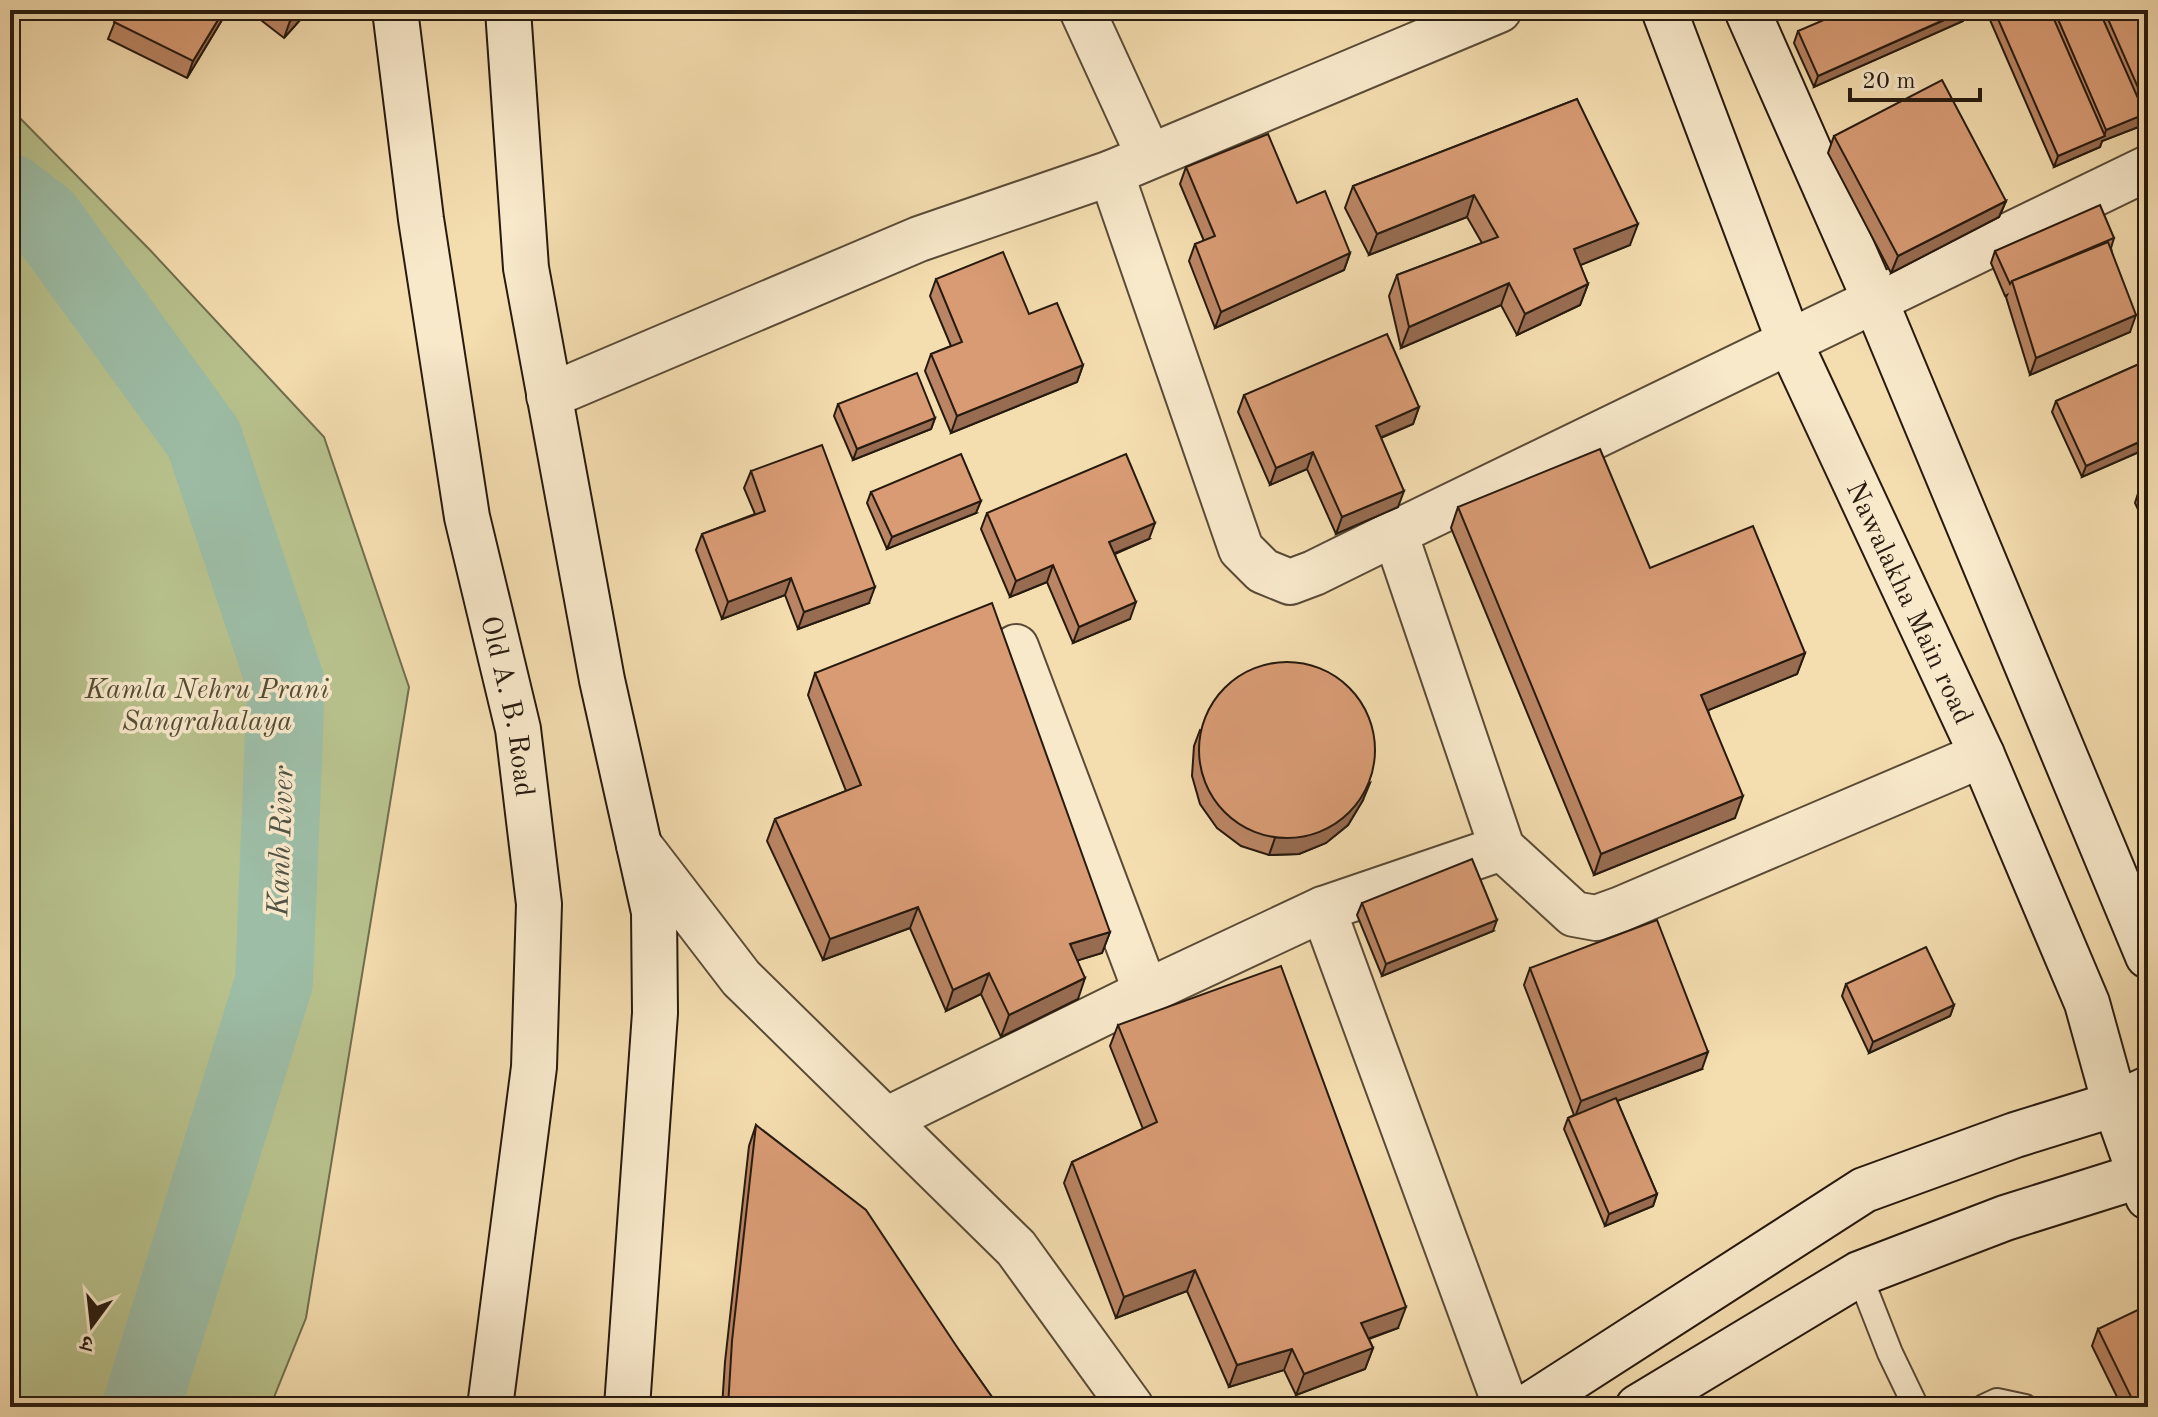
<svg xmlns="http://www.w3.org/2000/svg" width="2158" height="1417" viewBox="0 0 2158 1417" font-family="'Old Standard TT','Noto Serif Devanagari',serif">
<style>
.green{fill:#b8c28d;stroke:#706e4e;stroke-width:2}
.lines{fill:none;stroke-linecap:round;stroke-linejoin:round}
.river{stroke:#9dbda6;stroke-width:78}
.lane-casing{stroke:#5a4b37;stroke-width:28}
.street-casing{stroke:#5a4b37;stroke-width:48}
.secondary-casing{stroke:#271a0f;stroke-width:48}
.lane{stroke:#f8e9cb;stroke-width:24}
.street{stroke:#f8e9cb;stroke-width:44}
.secondary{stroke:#f8e9cb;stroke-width:44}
.wall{fill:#ba8564;stroke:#271a0f;stroke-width:2}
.shaded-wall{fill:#976c51;stroke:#271a0f;stroke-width:2}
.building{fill:#d89b74;stroke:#271a0f;stroke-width:2}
.labels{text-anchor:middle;stroke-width:7;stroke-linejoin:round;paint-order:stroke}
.street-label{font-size:28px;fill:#271a0f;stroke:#f8e9cb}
.park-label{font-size:28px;font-style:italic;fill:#524c35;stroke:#f8e9cb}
.water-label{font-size:30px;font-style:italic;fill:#505344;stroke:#f8e9cb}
</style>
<rect width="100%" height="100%" fill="#f4ddaf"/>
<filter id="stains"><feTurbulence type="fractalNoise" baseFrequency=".0025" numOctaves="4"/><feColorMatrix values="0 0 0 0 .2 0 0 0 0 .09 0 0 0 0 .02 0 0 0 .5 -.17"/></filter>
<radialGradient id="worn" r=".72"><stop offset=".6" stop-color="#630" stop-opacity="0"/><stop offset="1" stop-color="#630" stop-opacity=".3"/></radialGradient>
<path class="green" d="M10 108 150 250 324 437 409 687 306 1318 270 1407H10Z"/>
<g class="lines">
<path class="river" d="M10 193 44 219 204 439 286 684 274 982 141 1407"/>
<g class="lane-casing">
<g id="lane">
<path d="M1859 1274 1890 1353 1916 1407"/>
<path d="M1984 1407 1997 1401 2025 1407"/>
</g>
</g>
<g class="street-casing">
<g id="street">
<path d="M1082 10 1149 156"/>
<path d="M1111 173 1499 10"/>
<path d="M549 396 919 239 1111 173 1241 549 1263 571 1290 582 1314 573 1395 533"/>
<path d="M1016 647 1146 992"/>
<path d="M1982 755 1621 909 1596 918 1574 914 1502 848 1395 533 2148 168"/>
<path d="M639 845 741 978 1016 1248 1131 1407"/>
<path d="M1323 909 1506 1407"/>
<path d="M886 1120 1146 992 1323 909 1502 848"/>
</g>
</g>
<g class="secondary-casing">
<g id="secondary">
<path id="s1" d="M395 10 421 219 467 517 518 729 539 904 534 1067 490 1407"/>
<path d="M508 10 526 268 602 680 654 912 655 1013 627 1407"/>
<path id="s2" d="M1664 10 1789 341 1982 755 2087 1003 2115 1104 2148 1197"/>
<path d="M1747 10 1875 300 2148 956"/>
<path d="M1527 1407 1864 1190 2015 1135 2115 1104 2148 1089"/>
<path d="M1638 1407 1859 1274 2005 1218 2148 1173"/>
</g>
</g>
<use href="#lane" class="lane"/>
<use href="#street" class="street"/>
<use href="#secondary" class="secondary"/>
</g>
<g class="wall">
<path d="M99 10H228L187 78 108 39 116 19Z"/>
<path d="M248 10H309L284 38Z"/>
<path d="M1967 10 1963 21 1814 87 1794 43 1798 31Z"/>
<path d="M1993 10H2148V114L2144 116 2141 126 2102 141 2100 147 2054 167 1990 20Z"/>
<path d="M1577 99 1630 245 1580 265 1588 284 1580 305 1517 335 1501 305 1401 348 1389 296 1397 275 1482 243 1467 217 1369 255 1345 208 1353 186Z"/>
<path d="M1834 136 2006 201 1999 217 1891 273 1828 153Z"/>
<path d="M1186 167 1297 203 1350 253 1344 270 1215 328 1189 261 1195 244 1204 241 1180 184Z"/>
<path d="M2114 238 2111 248 2130 332 2030 375 2006 297 2007 295 2005 296 1991 263 1995 251Z"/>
<path d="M936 279 1029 314 1083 365 1077 382 951 433 925 371 931 354 951 346 930 296Z"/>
<path d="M2148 360V448L2082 477 2052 412 2056 401Z"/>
<path d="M1244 395 1419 407 1413 424 1381 438 1398 507 1336 534 1307 469 1270 485 1238 412Z"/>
<path d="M838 404 935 418 931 429 853 460 834 416Z"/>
<path d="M751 471 869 603 798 629 785 595 722 619 696 550 702 534 755 514 744 488Z"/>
<path d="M2148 479V531L2135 503 2142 481Z"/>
<path d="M871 492 976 513 887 549 867 503Z"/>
<path d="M1458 507 1650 568 1805 653 1797 674 1708 710 1735 818 1594 875 1451 528Z"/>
<path d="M987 513 1149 539 1115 554 1130 619 1073 643 1047 582 1010 597 981 529Z"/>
<path d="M815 673 1110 932 1102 953 1078 960V999L1001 1037 981 994 946 1011 910 928 823 960 767 841 775 819 846 791 808 695Z"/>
<path d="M1200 730 1363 800 1348 825 1326 843 1299 854 1269 855 1241 846 1217 828 1200 804 1192 776 1194 746Z"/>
<path d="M1362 903 1493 931 1382 976 1357 915Z"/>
<path d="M1530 968 1702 1069 1617 1101 1657 1194 1653 1206 1605 1226 1564 1129 1568 1118 1574 1115 1524 985Z"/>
<path d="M1846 984 1954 1005 1950 1016 1869 1053 1842 996Z"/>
<path d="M1118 1025 1398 1328 1369 1339 1373 1348 1365 1369 1296 1395 1284 1370 1229 1387 1187 1291 1116 1318 1064 1183 1072 1162 1143 1129 1110 1046Z"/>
<path d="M756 1125 959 1350 999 1407H722L725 1362 749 1146Z"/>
<path d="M2098 1329 2148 1407H2122L2092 1346Z"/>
</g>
<g class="shaded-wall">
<path d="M224 10H228L187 78 193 61Z"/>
<path d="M300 10H309L284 38 290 21Z"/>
<path d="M1967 10 1963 21 1814 87 1818 76Z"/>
<path d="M2148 105V114L2144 116 2141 126 2102 141 2100 147 2054 167 2058 156 2104 136 2106 130 2142 115 2146 106Z"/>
<path d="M1474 195 1467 217 1369 255 1377 234Z"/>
<path d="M2006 201 1999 217 1891 273 1898 256Z"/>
<path d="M1638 224 1630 245 1566 271 1574 249Z"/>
<path d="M1350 253 1344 270 1215 328 1221 312Z"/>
<path d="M1509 283 1501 305 1401 348 1409 327Z"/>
<path d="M1588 284 1580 305 1517 335 1525 314Z"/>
<path d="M2136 315 2130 332 2030 375 2036 358Z"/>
<path d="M1083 365 1077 382 951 433 957 416Z"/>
<path d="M1419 407 1413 424 1370 442 1376 426Z"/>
<path d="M935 418 931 429 853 460 857 449Z"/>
<path d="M2148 438V448L2082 477 2086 466Z"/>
<path d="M1313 452 1307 469 1270 485 1276 468Z"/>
<path d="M1404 491 1398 507 1336 534 1342 517Z"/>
<path d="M981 501 976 513 887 549 892 537Z"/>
<path d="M1155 523 1149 539 1103 558 1109 542Z"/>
<path d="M1053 565 1047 582 1010 597 1016 581Z"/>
<path d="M791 578 785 595 722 619 728 602Z"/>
<path d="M875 587 869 603 798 629 804 612Z"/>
<path d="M1136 602 1130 619 1073 643 1079 627Z"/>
<path d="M1805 653 1797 674 1694 716 1701 695Z"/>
<path d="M1370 783 1363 800 1348 825 1326 843 1299 854 1269 855 1275 838Z"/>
<path d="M1743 796 1735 818 1594 875 1601 854Z"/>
<path d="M918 907 910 928 823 960 830 939Z"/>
<path d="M1497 920 1493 931 1382 976 1386 964Z"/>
<path d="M1110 932 1102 953 1063 965 1070 944Z"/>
<path d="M989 973 981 994 946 1011 953 990Z"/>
<path d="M1085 978 1078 999 1001 1037 1009 1015Z"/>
<path d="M1954 1005 1950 1016 1869 1053 1873 1042Z"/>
<path d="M1708 1052 1702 1069 1575 1117 1581 1101Z"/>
<path d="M1657 1194 1653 1206 1605 1226 1609 1214Z"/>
<path d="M1195 1270 1187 1291 1116 1318 1124 1297Z"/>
<path d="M1406 1307 1398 1328 1353 1344 1361 1323Z"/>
<path d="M1373 1348 1365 1369 1296 1395 1304 1374Z"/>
<path d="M1292 1349 1284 1370 1229 1387 1237 1365Z"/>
</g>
<g class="building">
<path d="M121 10H224L193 61 114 22Z"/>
<path d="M275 10H300L290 21Z"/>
<path d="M1847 10H1966L1818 76 1798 31Z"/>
<path d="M1994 10H2050L2105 136 2058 156Z"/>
<path d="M2054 10H2099L2145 114 2106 130Z"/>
<path d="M2104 10H2144L2148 20V105L2146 106Z"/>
<path d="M1942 80 2006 201 1898 256 1834 136Z"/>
<path d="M1577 99 1638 224 1574 249 1588 284 1525 314 1509 283 1409 327 1397 275 1498 237 1474 195 1377 234 1353 186Z"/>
<path d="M1268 134 1297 203 1325 191 1350 253 1221 312 1195 244 1215 236 1186 167Z"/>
<path d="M2100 205 2114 238 2012 281 2010 284 1995 251Z"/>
<path d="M2108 242 2136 315 2036 358 2012 281Z"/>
<path d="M1003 252 1029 314 1057 303 1083 365 957 416 931 354 962 342 936 279Z"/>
<path d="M1387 334 1419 407 1376 426 1404 491 1342 517 1313 452 1276 468 1244 395Z"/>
<path d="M2148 360V438L2086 466 2056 401Z"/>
<path d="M917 373 935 418 857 449 838 404Z"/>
<path d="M822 445 875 587 804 612 791 578 728 602 702 534 765 511 751 471Z"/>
<path d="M1600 449 1650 568 1753 526 1805 653 1701 695 1743 796 1601 854 1458 507Z"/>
<path d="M961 454 981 501 892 537 871 492Z"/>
<path d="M1126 454 1155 523 1109 542 1136 602 1079 627 1053 565 1016 581 987 513Z"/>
<path d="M2148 479V493L2142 481Z"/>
<path d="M992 603 1110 932 1070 944 1085 978 1009 1015 989 973 953 990 918 907 830 939 775 819 861 785 815 673Z"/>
<circle cx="1287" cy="750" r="88"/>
<path d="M1472 859 1497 920 1386 964 1362 903Z"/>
<path d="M1657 920 1708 1052 1581 1101 1530 968Z"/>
<path d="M1926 947 1954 1005 1873 1042 1846 984Z"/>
<path d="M1281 966 1406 1307 1361 1323 1373 1348 1304 1374 1292 1349 1237 1365 1195 1270 1124 1297 1072 1162 1157 1122 1118 1025Z"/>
<path d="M1616 1098 1657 1194 1609 1214 1568 1118Z"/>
<path d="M756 1125 866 1210 959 1350 999 1407H728L732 1341Z"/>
<path d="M2148 1305V1407H2136L2098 1329Z"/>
<path d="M1729 1402 1733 1407H1721Z"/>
</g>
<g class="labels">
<g class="street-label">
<text dy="10" stroke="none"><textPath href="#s2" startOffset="642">Nawalakha Main road</textPath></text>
<text dy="10" stroke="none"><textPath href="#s1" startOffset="706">Old A. B. Road</textPath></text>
</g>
<g class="park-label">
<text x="207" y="698">Kamla Nehru Prani<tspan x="207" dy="32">Sangrahalaya</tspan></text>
</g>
<g class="water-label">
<text transform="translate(280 841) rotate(-88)" y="10">Kanh River</text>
</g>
</g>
<rect width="2158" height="1417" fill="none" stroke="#f4ddaf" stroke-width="40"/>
<rect x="12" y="12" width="2134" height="1393" fill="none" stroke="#271a0f" stroke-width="4"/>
<rect x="20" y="20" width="2118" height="1377" fill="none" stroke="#271a0f" stroke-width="2"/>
<g transform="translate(92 1325) rotate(195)" stroke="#f8e9cb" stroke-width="6" paint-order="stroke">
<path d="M0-6L14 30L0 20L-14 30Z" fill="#271a0f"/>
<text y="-12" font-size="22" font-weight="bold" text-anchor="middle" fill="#271a0f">उ</text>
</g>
<path d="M1850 88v12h130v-12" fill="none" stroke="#271a0f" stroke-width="4"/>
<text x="1862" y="88" font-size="24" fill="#271a0f" stroke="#f8e9cb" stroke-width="6" paint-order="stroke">20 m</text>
<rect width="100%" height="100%" filter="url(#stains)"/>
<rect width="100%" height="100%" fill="url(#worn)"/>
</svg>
